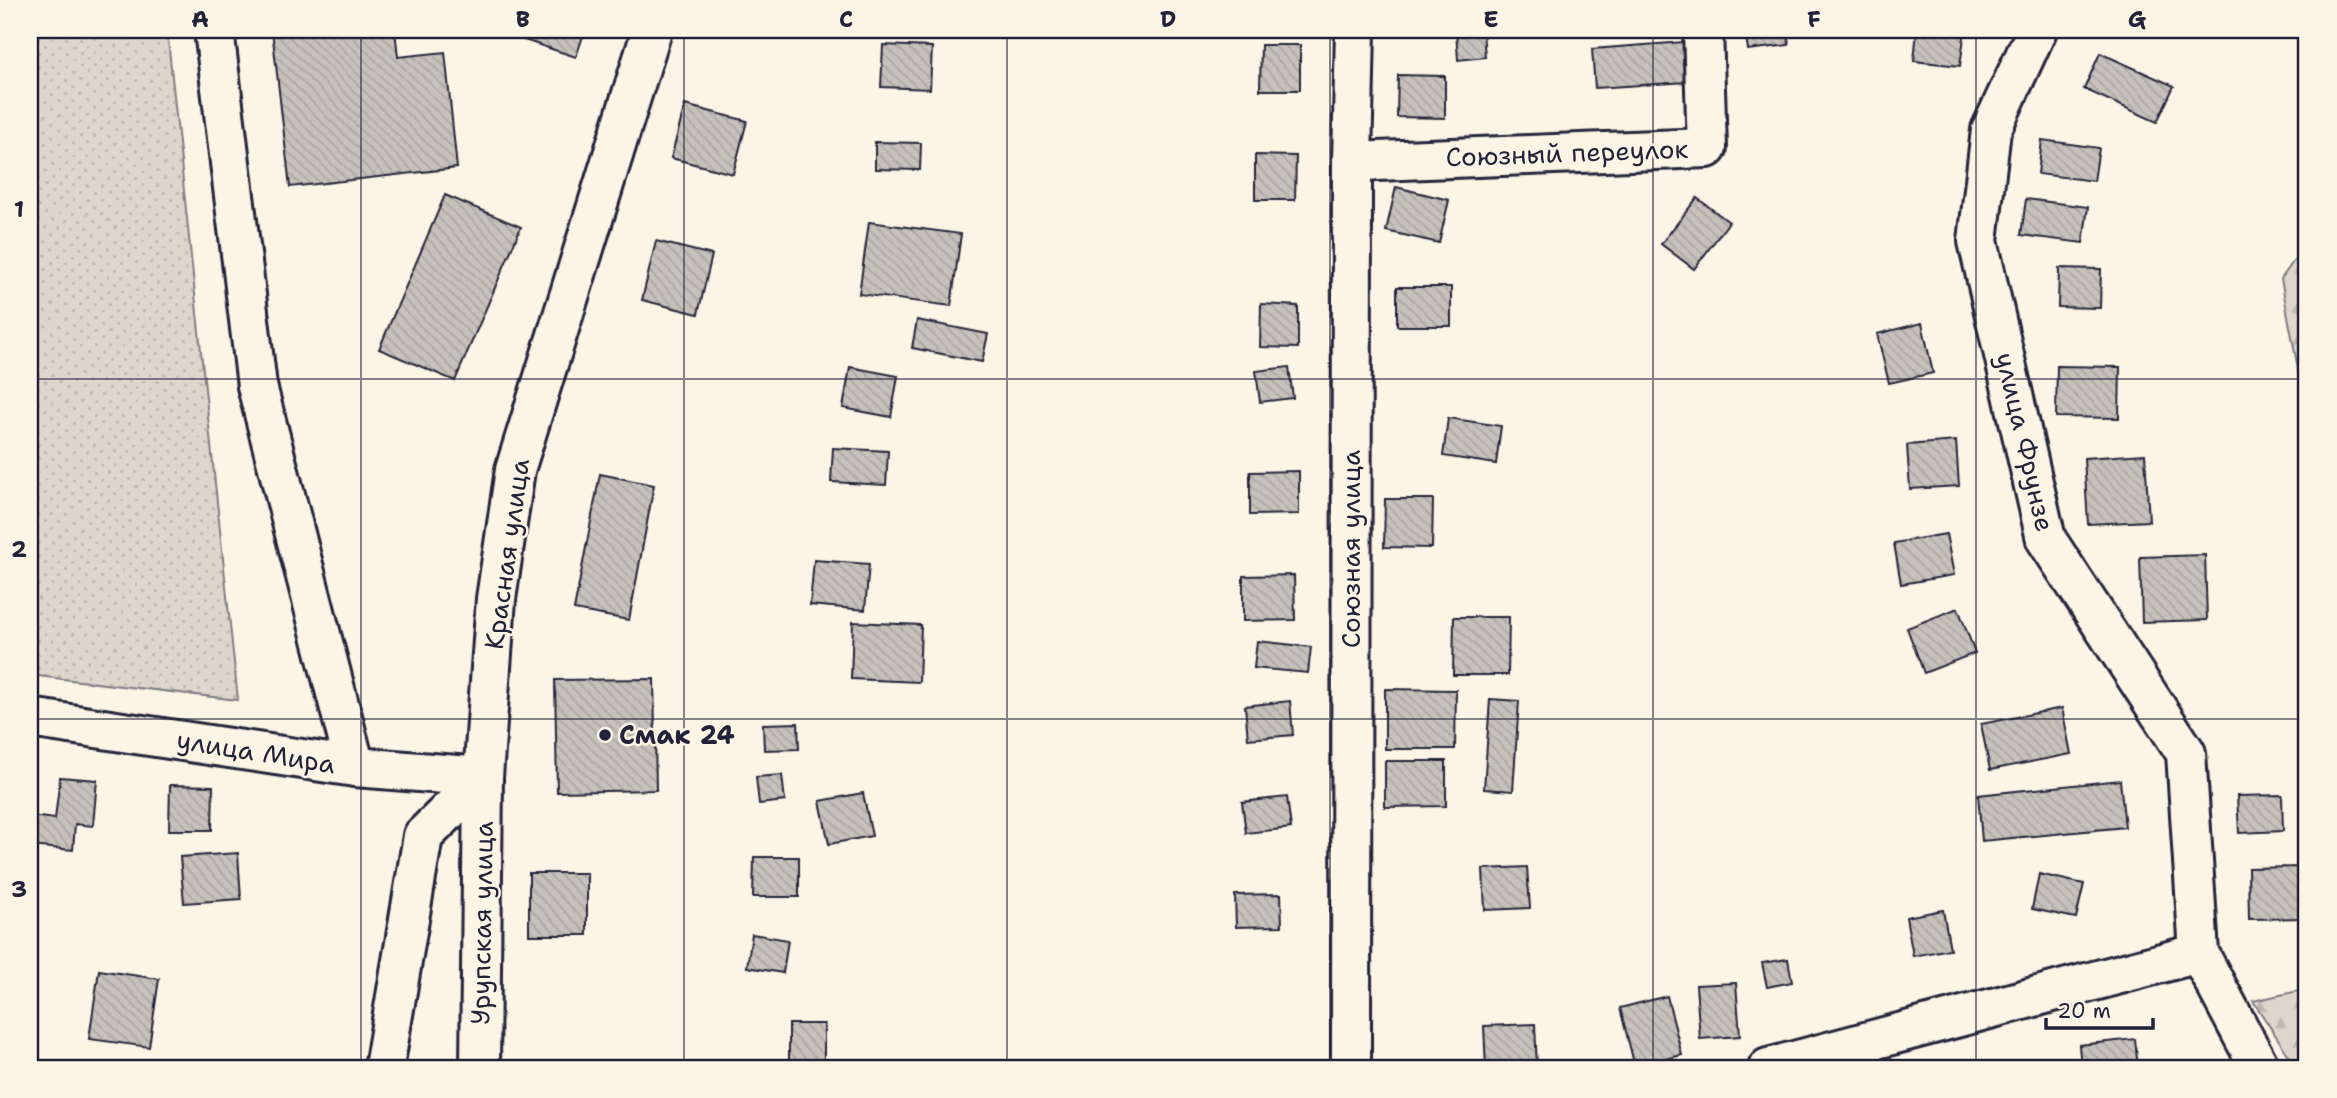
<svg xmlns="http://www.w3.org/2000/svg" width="2337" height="1098" viewBox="0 0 2337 1098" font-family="'Shantell Sans',sans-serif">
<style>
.grass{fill:url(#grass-dots);stroke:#7f7c84;stroke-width:2}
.forest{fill:url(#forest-firs);stroke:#7f7c84;stroke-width:2}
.building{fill:url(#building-back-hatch);stroke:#22223b;stroke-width:2}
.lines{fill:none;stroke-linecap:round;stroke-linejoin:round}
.street-casing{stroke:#22223b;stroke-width:44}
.secondary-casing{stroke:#22223b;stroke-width:44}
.street{stroke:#fcf5e5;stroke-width:38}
.secondary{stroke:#fcf5e5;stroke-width:38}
.grid{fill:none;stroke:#22223b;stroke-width:2;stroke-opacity:0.55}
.poi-dot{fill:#22223b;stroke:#fcf5e5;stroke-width:2.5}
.labels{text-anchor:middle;stroke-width:5;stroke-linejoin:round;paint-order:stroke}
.street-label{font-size:26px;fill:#22223b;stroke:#fcf5e5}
.poi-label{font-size:26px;font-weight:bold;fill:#22223b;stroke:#fcf5e5;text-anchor:start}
.neatline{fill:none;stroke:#22223b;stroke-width:2.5}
.grid-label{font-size:23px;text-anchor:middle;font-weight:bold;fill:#22223b}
</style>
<defs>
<pattern id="grass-dots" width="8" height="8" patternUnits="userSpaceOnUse" patternTransform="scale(1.75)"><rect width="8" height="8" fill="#dcd6cc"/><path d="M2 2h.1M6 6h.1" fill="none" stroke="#bcb7b0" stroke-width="1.8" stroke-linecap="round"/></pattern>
<pattern id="forest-firs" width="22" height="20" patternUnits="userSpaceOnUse" patternTransform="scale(1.75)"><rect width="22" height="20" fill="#dcd6cc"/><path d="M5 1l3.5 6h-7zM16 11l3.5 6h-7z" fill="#bcb7b0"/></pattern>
<pattern id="building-back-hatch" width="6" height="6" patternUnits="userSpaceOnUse" patternTransform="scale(1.75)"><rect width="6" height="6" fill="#c6c1bb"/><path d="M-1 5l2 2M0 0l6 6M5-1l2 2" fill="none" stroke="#aaa6a2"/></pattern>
</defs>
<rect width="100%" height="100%" fill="#fcf5e5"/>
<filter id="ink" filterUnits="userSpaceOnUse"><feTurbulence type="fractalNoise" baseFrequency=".0143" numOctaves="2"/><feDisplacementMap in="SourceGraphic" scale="14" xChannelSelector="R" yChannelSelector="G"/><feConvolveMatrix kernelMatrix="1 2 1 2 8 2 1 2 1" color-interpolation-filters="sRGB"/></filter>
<g filter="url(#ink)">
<path class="grass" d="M30 30H167L238 700 30 675Z"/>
<g class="forest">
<path d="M2307 242V417L2281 279Z"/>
<path d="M2307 989V1068H2297L2253 1001Z"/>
</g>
<g class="building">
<path d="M272 30H395L398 57 445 52 457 168 290 187Z"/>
<path d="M514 30H585L576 57 512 36Z"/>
<path d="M1456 30H1483L1485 57 1458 60Z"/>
<path d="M1745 30H1787L1789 45 1748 50Z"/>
<path d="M1917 30H1965L1960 66 1914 61Z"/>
<path d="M2158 30H2181L2175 40Z"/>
<path d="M1684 42 1687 82 1595 88 1592 49Z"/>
<path d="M883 45 932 47 930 89 881 87Z"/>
<path d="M1261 45H1300V90H1260Z"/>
<path d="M2100 53 2174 86 2157 122 2084 89Z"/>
<path d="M1398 75 1445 76V118L1397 117Z"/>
<path d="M685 105 747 121 733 174 671 158Z"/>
<path d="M2042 140 2099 148 2094 181 2038 174Z"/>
<path d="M875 142 921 143 920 170 875 169Z"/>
<path d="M1255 155 1296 156 1295 200H1255Z"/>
<path d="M1396 187 1449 200 1439 243 1386 231Z"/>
<path d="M445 195 521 227 455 381 379 349Z"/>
<path d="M1697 198 1729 222 1694 269 1661 244Z"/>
<path d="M2026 199 2088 207 2083 243 2021 235Z"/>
<path d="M869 222 961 234 951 306 859 294Z"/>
<path d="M656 241 712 255 698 314 642 300Z"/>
<path d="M2059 268 2101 269 2100 308 2058 307Z"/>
<rect x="1397" y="287" width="54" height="39"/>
<path d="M1261 304 1298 306V348L1260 347Z"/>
<path d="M917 320 988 334 982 362 912 348Z"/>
<path d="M1922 323 1933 373 1889 383 1877 334Z"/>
<path d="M2057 366 2120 367 2119 418 2056 417Z"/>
<path d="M850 367 898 376 891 417 843 408Z"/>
<path d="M1289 367 1293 398 1260 402 1256 371Z"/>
<path d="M1448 418 1501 426 1496 464 1443 456Z"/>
<path d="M1956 441 1959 486 1910 489 1907 445Z"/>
<path d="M833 448 888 451 886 485 831 482Z"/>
<path d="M2145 454 2149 521 2088 524 2084 458Z"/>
<path d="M1299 471V514L1250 515V472Z"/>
<path d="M600 474 654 485 629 620 574 610Z"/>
<path d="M1385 499H1433L1432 548 1384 547Z"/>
<path d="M1946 534 1954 575 1901 584 1894 543Z"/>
<path d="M2205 555 2207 620 2142 622 2140 557Z"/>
<path d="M814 560 869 564 865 610 810 605Z"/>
<path d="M1294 575 1295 620 1243 621V576Z"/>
<path d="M1958 608 1975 653 1924 673 1907 628Z"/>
<path d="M1454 617H1509L1508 675H1453Z"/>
<path d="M853 622 921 625 919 682 851 679Z"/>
<path d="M1257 641 1311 647 1308 673 1254 668Z"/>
<path d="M654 679 656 790 557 792 555 680Z"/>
<path d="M1385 689 1456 690 1455 749H1385Z"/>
<path d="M1490 699 1519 701 1513 791 1484 789Z"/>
<path d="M1290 701 1293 735 1248 739 1245 706Z"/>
<path d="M2062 708 2071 754 1990 770 1981 724Z"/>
<path d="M798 723 799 749 764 750 763 724Z"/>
<path d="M1385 761H1446V806L1385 807Z"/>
<path d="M782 775 785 801 759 804 756 777Z"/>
<path d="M60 777 97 780 93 826 75 824 73 850 30 846V816L55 819Z"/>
<path d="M2120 780 2125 827 1982 841 1978 795Z"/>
<path d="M170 785 213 786 212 830H169Z"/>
<path d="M863 793 872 836 829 844 820 801Z"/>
<path d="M2282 795 2283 831 2239 833 2237 796Z"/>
<path d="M1287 797 1291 828 1246 833 1242 802Z"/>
<path d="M238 853 241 899 184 903 180 857Z"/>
<path d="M754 857H799V897H753Z"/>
<path d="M1527 867 1530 908 1485 910 1483 869Z"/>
<path d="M2302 867 2303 918 2249 919 2248 868Z"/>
<rect x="529" y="873" width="58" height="62"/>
<path d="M2039 874 2084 884 2076 918 2032 909Z"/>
<path d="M1281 894 1282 926 1236 927 1235 895Z"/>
<path d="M1943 910 1950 949 1913 956 1906 917Z"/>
<path d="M752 934 788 940 783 973 747 967Z"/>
<path d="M1788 959 1792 982 1767 987 1762 963Z"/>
<path d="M99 970 159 979 149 1047 89 1039Z"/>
<path d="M1736 983 1740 1036 1700 1039 1696 985Z"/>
<path d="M1667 996 1682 1055 1635 1067 1620 1008Z"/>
<rect x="789" y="1024" width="35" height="44"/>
<path d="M1535 1024 1537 1068H1486L1484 1026Z"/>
<path d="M2135 1039 2138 1068H2081L2079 1045Z"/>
</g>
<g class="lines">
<g class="street-casing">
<g id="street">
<path d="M214 30 257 386 355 767"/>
<path d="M2037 30 1991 130 1978 241 2046 539 2186 753 2199 953 2260 1068"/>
<path d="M1352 162 1707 148 1703 30"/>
<path d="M30 718 355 767 483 777"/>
<path d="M384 1068 423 836 483 777"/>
<path d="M1351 1068 1352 162 1355 30"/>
<path d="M1768 1068 2199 953"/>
</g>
</g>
<g class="secondary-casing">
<path id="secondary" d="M480 1068 483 777 496 599 515 470 652 30"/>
</g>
<use href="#street" class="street"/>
<use href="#secondary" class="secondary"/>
</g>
</g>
<path class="grid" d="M361 30V1068M684 30V1068M1007 30V1068M1330 30V1068M1653 30V1068M1976 30V1068M30 379H2307M30 719H2307"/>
<circle class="poi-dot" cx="605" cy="735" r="7"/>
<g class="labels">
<g class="street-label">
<text transform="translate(1567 153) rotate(-2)" y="9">Союзный переулок</text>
<text transform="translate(2025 442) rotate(77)" y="9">улица Фрунзе</text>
<text transform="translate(1351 549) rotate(-90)" y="9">Союзная улица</text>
<text transform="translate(507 554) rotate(-82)" y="9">Красная улица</text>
<text transform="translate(256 752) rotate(9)" y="9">улица Мира</text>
<text transform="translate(482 923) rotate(-89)" y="9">Урупская улица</text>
</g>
<g class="poi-label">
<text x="619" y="744">Смак 24</text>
</g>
</g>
<rect width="2337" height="1098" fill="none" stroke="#fcf5e5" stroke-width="77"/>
<path d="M2046 1018v10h107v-10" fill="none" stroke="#22223b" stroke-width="3.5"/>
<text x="2057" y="1018" font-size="21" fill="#22223b" stroke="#fcf5e5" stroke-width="5" paint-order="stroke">20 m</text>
<rect x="38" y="38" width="2260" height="1022" class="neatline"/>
<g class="grid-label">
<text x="200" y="27">A</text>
<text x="523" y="27">B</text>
<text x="846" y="27">C</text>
<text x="1168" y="27">D</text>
<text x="1491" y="27">E</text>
<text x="1814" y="27">F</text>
<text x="2137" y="27">G</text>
<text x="19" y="217">1</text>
<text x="19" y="557">2</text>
<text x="19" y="897">3</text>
</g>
</svg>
